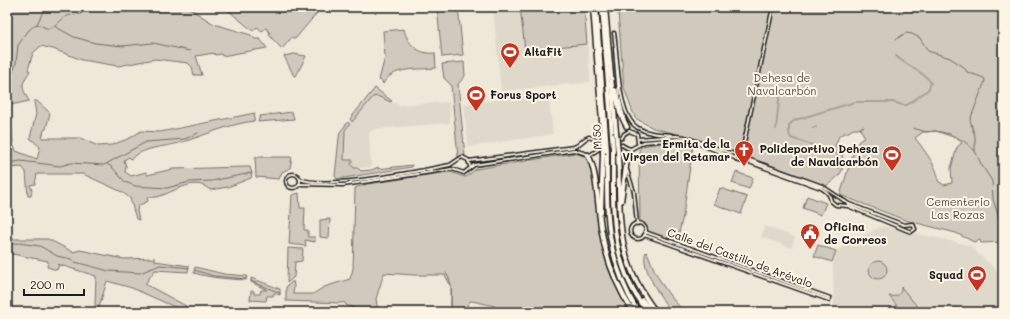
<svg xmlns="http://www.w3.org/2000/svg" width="1010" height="319" viewBox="0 0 1010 319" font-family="Mali,sans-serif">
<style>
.built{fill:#ded9cb}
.green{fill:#cfcabd;stroke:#76736c;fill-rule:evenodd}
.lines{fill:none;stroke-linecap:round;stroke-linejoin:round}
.stream{stroke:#6f6c67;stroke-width:1}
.canal{stroke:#a7a299;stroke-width:2}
.minor-casing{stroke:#1c1c1c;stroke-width:5}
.highway-casing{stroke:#1c1c1c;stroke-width:7}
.minor{stroke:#fcf5e5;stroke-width:2}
.highway{stroke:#fcf5e5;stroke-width:4}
.highway-bridge-casing{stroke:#1c1c1c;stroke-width:7;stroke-linecap:butt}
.highway-bridge{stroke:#fcf5e5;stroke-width:4}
.labels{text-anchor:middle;stroke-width:4;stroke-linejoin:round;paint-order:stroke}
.poi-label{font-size:11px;font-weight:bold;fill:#1c1c1c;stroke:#fcf5e5;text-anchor:start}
.park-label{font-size:11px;fill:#52504c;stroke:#fcf5e5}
.street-label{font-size:11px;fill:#1c1c1c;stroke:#fcf5e5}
</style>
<rect width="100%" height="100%" fill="#eee8d9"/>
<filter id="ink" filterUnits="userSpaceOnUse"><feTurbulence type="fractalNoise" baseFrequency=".025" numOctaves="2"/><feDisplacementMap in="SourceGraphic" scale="8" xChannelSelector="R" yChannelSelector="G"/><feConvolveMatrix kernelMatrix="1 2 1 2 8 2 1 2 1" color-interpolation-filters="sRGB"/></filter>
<g filter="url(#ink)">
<g class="built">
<path d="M493 7H585L590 82 501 91Z"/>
<path d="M548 93 553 134 468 147 464 104Z"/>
<path d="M377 96 399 105 449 102 450 123 374 129 369 133 371 167 356 168 344 161 345 130 372 97Z"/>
<path d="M765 226 795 237 792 248 761 237Z"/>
<path d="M882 226 969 245 1003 276V312H834L833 264 836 251 848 244V242L849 243Z"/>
</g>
<g class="green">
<path d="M7 7H187L214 24 251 35 255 39H260L267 48 222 56 221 54 215 55 214 53 196 56 202 75H194L192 67 188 63 155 59 118 66 82 60 53 49 41 46 33 53 28 70 30 71C21 85 21 86 29 101L11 105 10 110 13 144 16 151 37 159 40 147 30 138 36 114 34 101H37L50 113 46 129 44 130 42 138H80L98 146 112 145 130 138 141 131 160 132 255 113 254 121C230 124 208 134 186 141 166 148 147 145 131 159L129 157 124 160 126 166 125 172 131 176 146 172 147 175 173 169 245 167H250L252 173 251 178 228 187 210 190C195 176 176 191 160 196 156 198 151 197 147 197L148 201 138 206 137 211 139 220 136 219 130 198 122 192 83 174H37L35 184 30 185 32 190 31 196H28L26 172 22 167 7 168Z"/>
<path d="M224 7H322L295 39 292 37 282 49 269 35 270 33 266 28 262 31 257 27 253 31Z"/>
<path d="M437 7H458L463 55 442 57Z"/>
<path d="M520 7H584L587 44 525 50Z"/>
<path d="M619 7H1003V242L981 243 980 240 974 242 956 233 905 220 840 195 855 147 859 141 865 137 860 129 864 126 858 129H853L847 133H844L839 136 835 146 842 152C845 172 842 174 826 186L750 158 743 151 731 152 684 136 653 128 635 118 624 88 618 12ZM936 131 956 138 962 143 957 147 951 168 952 183 944 185 938 181C940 170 922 147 915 138L923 132Z"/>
<path d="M404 29C407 44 419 55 435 53L436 68C419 70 392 66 383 84L382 81 379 80 385 57 383 31Z"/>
<path d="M294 54 306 56 296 76H294L284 56Z"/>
<path d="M464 62 465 76 458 84 465 156 458 157 451 85 444 78 442 64Z"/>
<path d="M375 88 392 101 391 102 377 96 373 97 352 122 350 119Z"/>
<path d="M292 112 294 119 258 122 260 116Z"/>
<path d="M348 122 350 124 345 130 344 160H353L351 164 354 168H358L361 171 372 170 378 167V169L412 165V167L337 179 335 176 339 138 340 132Z"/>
<path d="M672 141 693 145 683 216 677 241 647 231 644 224 640 222 639 150 642 146Z"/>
<path d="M575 153 590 158 591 160 602 246 606 261 616 285 631 312H497L495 306 472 301 469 302 467 305 470 312H451V287L445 275H414L384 273 376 299 378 312H364L346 305 344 302 342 303 286 301V287L293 281 294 286 293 294H313L324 287 350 279 353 269 355 188 367 184 447 172C454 172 459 176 466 177L476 169Z"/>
<path d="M255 157H292L290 168 282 172 279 179 256 177Z"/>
<path d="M736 172 753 178 749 189 732 183Z"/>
<path d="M720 188 747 197 741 214 714 204Z"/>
<path d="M299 193 300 208H305L304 230H308V237H315V242L305 240 306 246 289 244 292 195Z"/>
<path d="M807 196 826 203 821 215 803 208Z"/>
<path d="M330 219 329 238 320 237V220Z"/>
<path d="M7 239H48L73 252 80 250 124 259 155 258V261L189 266 188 272 155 270 145 284 186 306V312L132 288 107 281 99 307 95 306 96 276 57 264 59 265 57 270 47 267 48 261 7 253Z"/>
<path d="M818 245 836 251 832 262 814 256Z"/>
<path d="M288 248 303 249 302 261 295 262 294 277 287 283Z"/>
<path d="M646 252 648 254C656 277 667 295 685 312H671C663 300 639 267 646 252Z"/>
<circle cx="878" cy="270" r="9"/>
<path d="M195 267 224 274 247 276 246 280C228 279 211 278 194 273Z"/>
<path d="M251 278 280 289V295L274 293 273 296H267L266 301 250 300 251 291H254V294H260L261 290H267L251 282Z"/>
<path d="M901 287 922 312H902L889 296C896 298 902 294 901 287Z"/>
</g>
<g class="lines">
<g class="stream">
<path d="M43 11 44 7"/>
<path d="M74 15 81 14 86 7"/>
<path d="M37 24 42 14"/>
<path d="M54 26 74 37 95 43 122 46 153 43 190 51"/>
<path d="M896 39 906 33 912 34 920 38 928 51 950 58 964 67 967 72 984 78 985 81 970 120 975 137V151"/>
<path d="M7 91 16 63 18 45 29 30 36 24C41 24 45 30 51 28 59 25 62 16 71 15"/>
<path d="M913 128 926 132 936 131 950 134 964 141 975 151 981 164 992 181 993 199 1003 231"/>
<path d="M7 163 21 161 60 166 71 163 104 165 146 142 185 139 198 133"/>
<path d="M107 164 112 167 125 182 135 186 167 188 189 182 212 181 251 173"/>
<path d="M7 244 18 243 40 246 57 256 71 259 75 262 109 271 140 273 160 265 189 268"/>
<path d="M194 270 214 276 246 279"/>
<path d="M446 273C455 286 450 298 451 312"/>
<path d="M251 281 280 293"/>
</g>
<g class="canal">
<path d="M812 128 816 127"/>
<path d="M776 129 780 91"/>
<path d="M838 168V154L834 152 791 138 789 133V125L795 120 855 102H893L902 105H907L928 90 931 83C926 73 905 65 896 56"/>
</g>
<g class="minor-casing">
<g id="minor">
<path d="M614 33C618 57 617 116 638 128 648 134 660 134 671 135"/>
<path d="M615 48 619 97 624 117"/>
<path d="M639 139 676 136 685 137 730 153 736 154 742 152 750 160 822 186 849 204 904 225 913 224 915 229 911 232 848 206 836 205 831 201C830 194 827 192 821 188L749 162 738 161 735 158 736 154"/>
<path d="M607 146 622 145 627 148 631 149 644 142 679 139 692 141 735 158"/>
<path d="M742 152 773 7"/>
<path d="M627 160 631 149"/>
<path d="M469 161 574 147C581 145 582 139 589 137L601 142 622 138 624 134 629 131 637 134 638 143"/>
<path d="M627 170 634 192 637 224"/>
<circle cx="293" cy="181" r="7"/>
<path d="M300 179C324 190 421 171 450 165L462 157 468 160 470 166"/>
<path d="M299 184 343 185 452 169 464 173 474 165 574 150 590 155 602 147"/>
<circle cx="638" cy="231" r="8"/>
<path d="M645 232 830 298"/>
<path d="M644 235 829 300"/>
</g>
</g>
<g class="highway-casing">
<g id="highway">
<path d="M593 7 603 134"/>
<path d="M596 7 606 136"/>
<path d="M602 7 612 135"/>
<path d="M605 7 616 132"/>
<path d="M615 90 620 113 627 127"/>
<path d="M613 150C613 209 609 262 647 312"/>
<path d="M607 151C607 214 604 255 638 312"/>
<path d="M618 152C621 216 613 257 656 312"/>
<path d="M588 155C597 170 598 209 601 227 605 256 617 287 633 312"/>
<path d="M621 201 627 160"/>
<path d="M601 213 603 154"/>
<path d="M642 300 652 312"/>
</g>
</g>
<use href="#minor" class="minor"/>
<use href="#highway" class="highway"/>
<g class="highway-bridge-casing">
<g id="highway-bridge">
<path d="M616 132 618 152"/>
<path d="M603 134V154"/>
<path d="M612 135 613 150"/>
<path d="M606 136 607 151"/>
</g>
</g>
<use href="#highway-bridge" class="highway-bridge"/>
</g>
</g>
<defs>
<g id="stadium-pin" transform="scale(1)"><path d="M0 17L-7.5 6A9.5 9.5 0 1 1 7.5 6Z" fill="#c8321e" stroke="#fcf5e5"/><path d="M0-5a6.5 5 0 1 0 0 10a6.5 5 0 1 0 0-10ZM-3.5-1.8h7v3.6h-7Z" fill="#fff"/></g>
<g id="church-pin" transform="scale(1)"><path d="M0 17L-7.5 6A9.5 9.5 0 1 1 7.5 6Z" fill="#c8321e" stroke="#fcf5e5"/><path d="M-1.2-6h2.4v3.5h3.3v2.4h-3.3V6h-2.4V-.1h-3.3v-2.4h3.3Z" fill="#fff"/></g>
<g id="civic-pin" transform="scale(1)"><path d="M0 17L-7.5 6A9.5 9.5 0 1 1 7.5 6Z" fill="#c8321e" stroke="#fcf5e5"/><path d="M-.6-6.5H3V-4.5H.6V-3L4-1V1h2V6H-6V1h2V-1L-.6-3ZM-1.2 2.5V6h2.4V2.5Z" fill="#fff"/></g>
</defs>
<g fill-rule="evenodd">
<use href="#stadium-pin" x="510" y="52"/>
<use href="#stadium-pin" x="476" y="95"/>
<use href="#church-pin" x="744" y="150"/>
<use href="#stadium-pin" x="892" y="155"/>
<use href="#civic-pin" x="810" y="233"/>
<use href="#stadium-pin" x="977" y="275"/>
</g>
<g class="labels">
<g class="poi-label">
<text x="524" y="56">AltaFit</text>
<text x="490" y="99">Forus Sport</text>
<text x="730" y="148" text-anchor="end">Ermita de la<tspan x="730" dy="13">Virgen del Retamar</tspan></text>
<text x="878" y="153" text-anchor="end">Polideportivo Dehesa<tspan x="878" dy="13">de Navalcarbón</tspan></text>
<text x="824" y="231">Oficina<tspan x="824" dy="13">de Correos</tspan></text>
<text x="963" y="279" text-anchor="end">Squad</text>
</g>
<g class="park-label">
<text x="782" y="82">Dehesa de<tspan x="782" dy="13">Navalcarbón</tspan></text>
<text x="958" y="206">Cementerio<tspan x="958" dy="13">Las Rozas</tspan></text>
</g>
<g class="street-label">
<text transform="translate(597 137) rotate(-92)" y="4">M 50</text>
<text transform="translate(740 258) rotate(20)" y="4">Calle del Castillo de Arévalo</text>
</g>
</g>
<rect width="1010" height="319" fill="none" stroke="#fcf5e5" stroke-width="24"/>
<rect x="12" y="12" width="986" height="295" fill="none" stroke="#1c1c1c" stroke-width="1.5" filter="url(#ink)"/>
<path d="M24 289v6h60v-6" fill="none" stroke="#1c1c1c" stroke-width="2"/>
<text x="30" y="289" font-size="12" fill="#1c1c1c" stroke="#fcf5e5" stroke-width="3" paint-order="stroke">200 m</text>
</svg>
